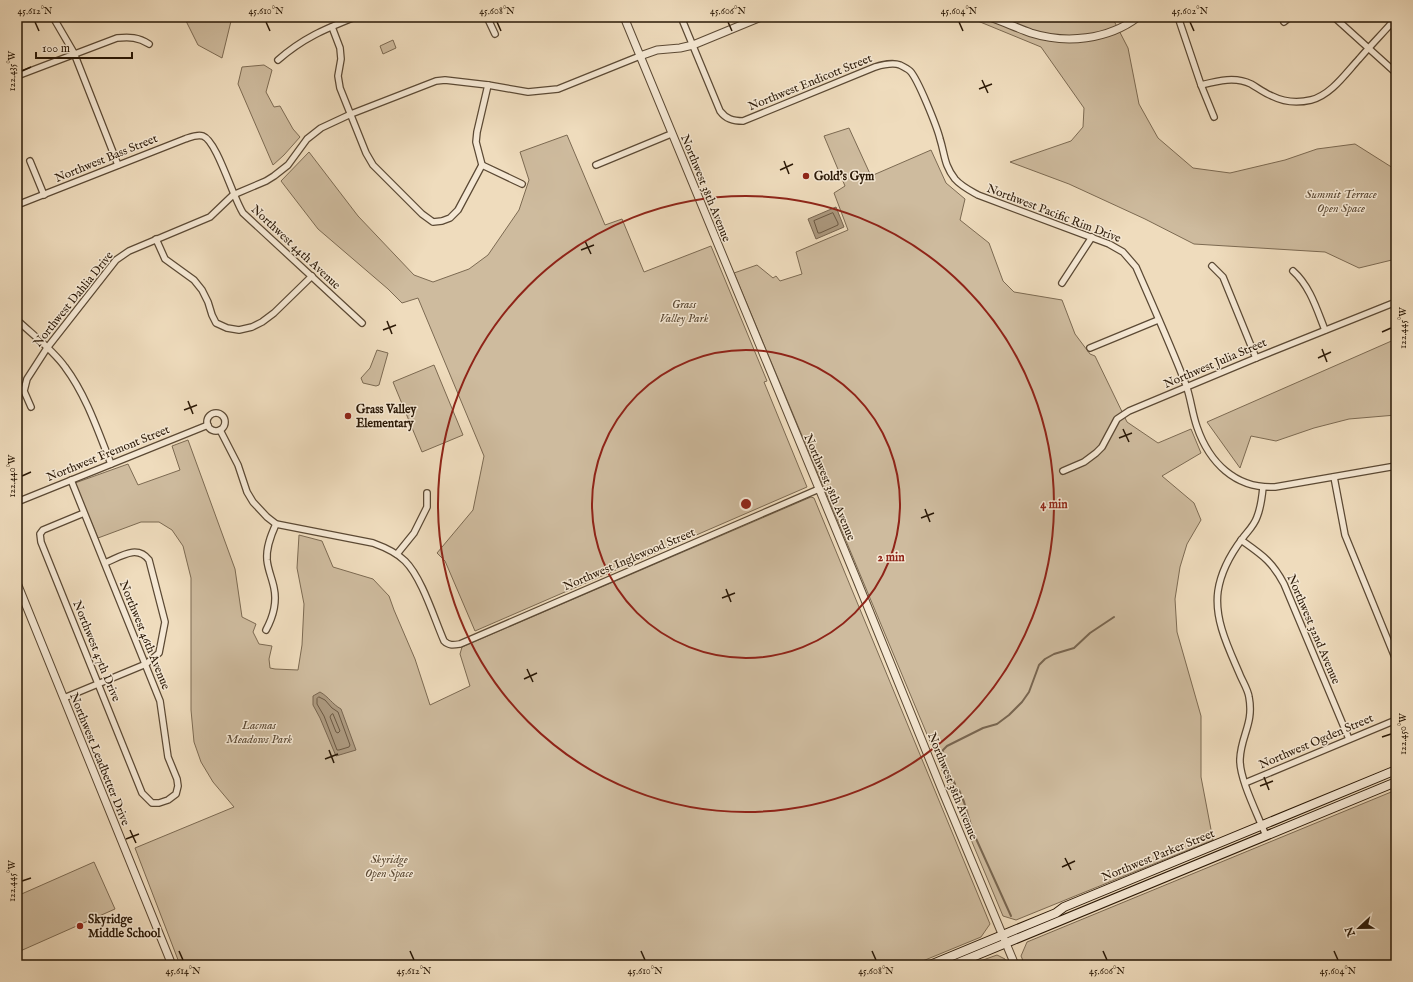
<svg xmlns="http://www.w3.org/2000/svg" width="1413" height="982" viewBox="0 0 1413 982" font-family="'IM FELL English',serif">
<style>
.green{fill:#cebb9e;stroke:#7c6a52}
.water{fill:#ac997f;stroke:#78654f}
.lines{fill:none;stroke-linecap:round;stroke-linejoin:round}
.shore{stroke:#6b5842;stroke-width:1}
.stream{stroke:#78654f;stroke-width:2}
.minor-casing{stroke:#5b4934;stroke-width:8}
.tertiary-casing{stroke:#5b4934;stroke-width:9}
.secondary-casing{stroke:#2a1806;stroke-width:10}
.minor{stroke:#f5e8d4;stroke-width:5.5}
.tertiary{stroke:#f5e8d4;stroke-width:7}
.secondary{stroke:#f5e8d4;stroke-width:8}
.ticks{fill:none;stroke:#2a1806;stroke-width:1.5}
.ring{fill:none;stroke:#8f2418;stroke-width:2}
.poi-dot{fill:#8f2418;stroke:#f5e8d4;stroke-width:1.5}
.labels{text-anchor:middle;stroke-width:3;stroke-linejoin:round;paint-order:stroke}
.street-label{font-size:12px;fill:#2a1806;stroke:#f5e8d4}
.poi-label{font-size:12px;font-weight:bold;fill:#2a1806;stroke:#f5e8d4;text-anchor:start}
.park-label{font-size:12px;font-style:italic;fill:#5b4934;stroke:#f5e8d4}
.centre{fill:#8f2418;stroke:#f5e8d4;stroke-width:2}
.ring-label{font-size:12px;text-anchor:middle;font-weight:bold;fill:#8f2418;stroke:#f5e8d4;stroke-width:3;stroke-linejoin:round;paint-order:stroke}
.neatline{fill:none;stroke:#2a1806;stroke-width:1.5}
.ticks-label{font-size:10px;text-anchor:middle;fill:#2a1806}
</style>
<rect width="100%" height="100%" fill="#efdcbd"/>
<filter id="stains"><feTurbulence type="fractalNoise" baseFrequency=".005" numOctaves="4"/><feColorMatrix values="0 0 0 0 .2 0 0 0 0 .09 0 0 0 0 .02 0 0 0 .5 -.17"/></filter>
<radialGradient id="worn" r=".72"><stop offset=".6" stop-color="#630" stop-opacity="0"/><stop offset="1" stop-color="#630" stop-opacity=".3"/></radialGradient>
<g class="green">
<path d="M184 17H232L222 58 198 45Z"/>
<path d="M968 17H1112L1128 48 1139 104 1158 138 1193 168 1230 173 1285 160 1317 149 1355 144 1393 168H1396V259L1359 268 1325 252 1194 244 1145 219 1069 184 1010 162 1071 141 1083 127 1084 108 1041 47Z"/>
<path d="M393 40 396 48 383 54 380 46Z"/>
<path d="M264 65 272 70 266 92 274 107 280 106 293 129 300 137 284 155 273 165 238 84 242 67Z"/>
<path d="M849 128 871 176 931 150 946 183 965 199 960 220 989 243 1003 281 1014 292 1062 300 1075 334 1090 354 1095 356 1127 422 1158 443 1191 429 1201 453 1162 476 1194 503 1201 520 1187 544 1180 567 1175 599 1177 632 1201 716V777L1213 840 1016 920 1003 916 734 273 757 265 773 278 776 276 780 281 802 274 796 252 848 230 834 193 845 186 824 136Z"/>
<path d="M567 135 605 225 622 219 644 272 711 246 767 381 764 382 807 487 475 631 445 561 437 553 473 510 484 456 418 298 402 303 388 289 318 229 281 181 309 152 358 216 414 275 433 282 469 269 488 255 519 210 529 180 520 152Z"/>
<path d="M1396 339V415L1349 419 1314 428 1276 441 1251 436 1240 468 1207 422Z"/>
<path d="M377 350 388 353 379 385 376 386 363 383 361 378 370 368Z"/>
<path d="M434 365 463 435 422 452 393 382Z"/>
<path d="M188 440 235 569 242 617 256 624 253 632 259 644 272 646 269 659 270 668 275 669 298 670 302 645 304 604 297 568 299 535 322 541 333 567 373 579 389 596 394 610 415 659 430 705 470 686 460 654 462 647 811 497 814 498 990 924 981 937 913 965H180L135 848 234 807 213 782 201 762 194 742 191 710V578L183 546 172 530 159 522H141L98 538 75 483 128 464 138 485 180 470 172 446Z"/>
<path d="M1396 790V965H1025L1021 956 1027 942Z"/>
<path d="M94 862 115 909 18 952 17 949V896Z"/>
<path d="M997 955 1005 959 1007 965H969Z"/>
</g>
<g class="water">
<path d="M836 207 844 227 816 239 808 219Z"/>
<path d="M320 692C329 697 332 704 341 709L356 750 336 756 320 718 313 705V696Z"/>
</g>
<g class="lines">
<g class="shore">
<path d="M833 213 838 223V225L820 233H818L814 221Z"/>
<path d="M319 697 325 700 332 708 338 712 350 745 349 747 339 750H337L324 716 317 704V699Z"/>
<path d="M333 714 340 731 338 733 336 732 330 717 331 715Z"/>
</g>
<g class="stream">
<path d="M955 784 941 758 943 750 947 746 983 728 997 724 1009 715 1022 702 1029 692 1039 665 1045 659 1054 654 1074 648 1090 633 1114 617"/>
<path d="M959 790 964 802 973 832 1011 916"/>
<path d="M999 965 1000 962"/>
</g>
<g class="minor-casing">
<g id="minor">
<path d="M53 17 74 53 118 165"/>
<path d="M487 17 495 34"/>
<path d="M681 17 720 111C726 119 733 121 743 121L875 67C882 65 892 62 900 65 902 66 908 69 910 71 918 79 937 127 940 139 945 155 944 165 955 179 961 186 969 190 978 195L1109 244 1123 252 1136 267C1153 306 1171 346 1186 385 1191 399 1192 413 1197 427 1209 462 1235 489 1275 487L1396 466"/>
<path d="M1178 17 1201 85 1214 117"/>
<path d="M1334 17 1396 73"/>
<path d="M1284 22 1290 17"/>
<path d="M332 27 340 48 341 59 338 76 340 88 366 153 373 165 422 214 433 222 442 221 450 218 458 210 482 165 476 142 477 132 488 85"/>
<path d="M278 60C303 38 325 29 355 17"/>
<path d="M17 76 117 38C130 37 138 37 149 44"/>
<path d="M1201 85C1217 81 1235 76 1251 84 1258 88 1264 93 1272 96 1284 102 1298 103 1311 100 1331 95 1346 73 1359 59 1371 45 1384 32 1396 18"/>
<path d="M30 161 44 195"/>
<path d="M482 165 522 184"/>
<path d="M596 165 671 134"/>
<path d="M17 205 185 139C191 137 197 134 203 136 217 141 233 198 243 213L362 323"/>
<path d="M156 239 165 259 194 280 202 290 208 302 212 315 216 323 227 328 239 330 252 327 262 322 274 313 312 276"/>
<path d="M1212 266 1223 277 1256 358"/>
<path d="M1293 271C1310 286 1317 310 1325 330"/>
<path d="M1062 283 1092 237"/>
<path d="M17 320C32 334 53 350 65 367 86 395 98 431 111 464"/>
<path d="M1090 348 1158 320"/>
<path d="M31 407 24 391 27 379 47 348 116 260 129 251 210 217 233 195 266 181 274 176 288 165 307 139 321 128 351 114 436 81 445 80 488 85 528 92 558 89 640 56"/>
<circle cx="216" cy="422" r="9"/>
<path d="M220 430 238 465 247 492 253 502 267 517 276 524 373 543C384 547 396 552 405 561 422 578 434 618 444 641 449 646 454 645 460 644L819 489"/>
<path d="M1063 471 1084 462 1096 453 1102 447 1117 419 1129 411 1256 358 1396 302"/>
<path d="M1334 477 1345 535 1396 660"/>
<path d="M71 480 160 701 168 757 177 779 178 786 176 794 168 800 159 803H152L142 793 41 542 40 534 43 530 84 513"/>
<path d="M1263 487C1262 498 1261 507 1257 517 1254 526 1247 532 1242 539 1230 555 1221 571 1218 591 1214 620 1229 649 1240 675 1243 682 1248 690 1249 697 1254 724 1241 735 1240 759 1239 779 1259 817 1266 836"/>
<path d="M17 502 208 425"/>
<path d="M1241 540C1262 555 1272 561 1284 584L1349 739"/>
<path d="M397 554 414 533 427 507V493"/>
<path d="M266 630C273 617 277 602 274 588 272 578 268 570 267 560 266 547 271 535 276 524"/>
<path d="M64 698 146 664 159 653 165 622 149 560C137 544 120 557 105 563"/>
<path d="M1245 783 1396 720"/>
</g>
</g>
<g class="tertiary-casing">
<g id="tertiary">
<path d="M624 17 856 578 944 795 1015 965"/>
<path d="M990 17C1004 22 1017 28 1031 33 1066 44 1108 40 1138 17"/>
<path d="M640 56 657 50 680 48 693 45 761 17"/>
<path d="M17 583 172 965"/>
</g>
</g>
<g class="secondary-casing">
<g id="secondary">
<path d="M930 965 1056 913 1064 907 1396 770"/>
<path d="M953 965 1396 782"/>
</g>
</g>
<use href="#minor" class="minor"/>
<use href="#tertiary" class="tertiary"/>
<use href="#secondary" class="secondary"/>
</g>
<path class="ticks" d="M35 22 39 31M266 22 270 31M497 22 501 31M728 22 732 31M959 22 963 31M1190 22 1194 31M22 71 31 67M982 80 988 93M979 89 992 84M784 161 789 174M780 170 793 164M585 241 591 254M581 250 594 245M387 321 392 334M383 330 396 325M1382 332 1391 328M1322 349 1327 362M1318 358 1331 352M188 401 193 414M184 410 197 405M1123 429 1129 442M1119 438 1132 433M22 476 31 472M925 509 930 522M921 518 934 513M726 589 731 602M722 598 735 593M527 669 533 682M524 679 537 673M1382 737 1391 734M329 750 334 763M325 759 338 754M1264 777 1269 790M1260 786 1273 781M130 830 136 843M126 839 139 834M1065 858 1071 870M1062 867 1075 861M22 881 31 878M179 951 183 960M410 951 414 960M641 951 645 960M872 951 876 960M1103 951 1107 960M1334 951 1338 960"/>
<g class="ring">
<circle cx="746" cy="504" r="154"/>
<circle cx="746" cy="504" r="308"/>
</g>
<g class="poi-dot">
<circle cx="806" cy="176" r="4"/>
<circle cx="348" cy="416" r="4"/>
<circle cx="80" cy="926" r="4"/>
</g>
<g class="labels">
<g class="street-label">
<text transform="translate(810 82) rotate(-22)" y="4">Northwest Endicott Street</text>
<text transform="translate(106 158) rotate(-22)" y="4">Northwest Bass Street</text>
<text transform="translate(706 188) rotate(68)" y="4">Northwest 38th Avenue</text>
<text transform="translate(1054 213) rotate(21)" y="4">Northwest Pacific Rim Drive</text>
<text transform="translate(296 247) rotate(43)" y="4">Northwest 44th Avenue</text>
<text transform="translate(73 299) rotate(-51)" y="4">Northwest Dahlia Drive</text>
<text transform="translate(1215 363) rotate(-23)" y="4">Northwest Julia Street</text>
<text transform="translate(108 453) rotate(-22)" y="4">Northwest Fremont Street</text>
<text transform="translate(830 487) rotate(67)" y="4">Northwest 38th Avenue</text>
<text transform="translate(629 559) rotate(-23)" y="4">Northwest Inglewood Street</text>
<text transform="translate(1314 629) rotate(67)" y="4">Northwest 32nd Avenue</text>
<text transform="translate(145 635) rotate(68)" y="4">Northwest 46th Avenue</text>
<text transform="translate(97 651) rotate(68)" y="4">Northwest 47th Drive</text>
<text transform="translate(1316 741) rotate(-23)" y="4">Northwest Ogden Street</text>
<text transform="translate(100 759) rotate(68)" y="4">Northwest Leadbetter Drive</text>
<text transform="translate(953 786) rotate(68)" y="4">Northwest 38th Avenue</text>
<text transform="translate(1158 855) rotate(-22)" y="4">Northwest Parker Street</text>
</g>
<g class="poi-label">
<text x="814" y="180">Gold's Gym</text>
<text x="356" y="413">Grass Valley<tspan x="356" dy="14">Elementary</tspan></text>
<text x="88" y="923">Skyridge<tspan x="88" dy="14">Middle School</tspan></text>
</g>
<g class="park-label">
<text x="1341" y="198">Summit Terrace<tspan x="1341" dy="14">Open Space</tspan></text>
<text x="684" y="308">Grass<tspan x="684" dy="14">Valley Park</tspan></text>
<text x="259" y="729">Lacmas<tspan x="259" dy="14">Meadows Park</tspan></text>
<text x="389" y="863">Skyridge<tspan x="389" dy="14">Open Space</tspan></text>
</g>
</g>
<circle cx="746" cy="504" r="6" class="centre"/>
<g class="ring-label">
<text x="1054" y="508">4 min</text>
<text x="891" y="561">2 min</text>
</g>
<rect width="1413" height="982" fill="none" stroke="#efdcbd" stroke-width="44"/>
<g transform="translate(1359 928) rotate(248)" stroke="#f5e8d4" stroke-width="3" paint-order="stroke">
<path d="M0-3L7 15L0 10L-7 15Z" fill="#2a1806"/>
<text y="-6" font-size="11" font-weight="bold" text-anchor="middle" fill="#2a1806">N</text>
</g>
<path d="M36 52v6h96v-6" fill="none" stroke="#2a1806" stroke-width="2"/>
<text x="42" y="52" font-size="12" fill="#2a1806" stroke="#f5e8d4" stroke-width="3" paint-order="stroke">100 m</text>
<rect x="22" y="22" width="1369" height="938" class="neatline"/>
<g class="ticks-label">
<text x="35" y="14">45.612°N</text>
<text x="266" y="14">45.610°N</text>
<text x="497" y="14">45.608°N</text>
<text x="728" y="14">45.606°N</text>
<text x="959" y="14">45.604°N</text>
<text x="1190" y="14">45.602°N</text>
<text transform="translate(11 71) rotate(-90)" y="4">122.435°W</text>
<text transform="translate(1402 328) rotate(-90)" y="4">122.445°W</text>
<text transform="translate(11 476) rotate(-90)" y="4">122.440°W</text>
<text transform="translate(1402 734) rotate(-90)" y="4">122.450°W</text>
<text transform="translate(11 881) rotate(-90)" y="4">122.445°W</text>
<text x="183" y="974">45.614°N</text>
<text x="414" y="974">45.612°N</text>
<text x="645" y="974">45.610°N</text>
<text x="876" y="974">45.608°N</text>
<text x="1107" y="974">45.606°N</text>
<text x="1338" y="974">45.604°N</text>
</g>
<rect width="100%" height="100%" filter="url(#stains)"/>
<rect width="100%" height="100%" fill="url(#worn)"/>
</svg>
